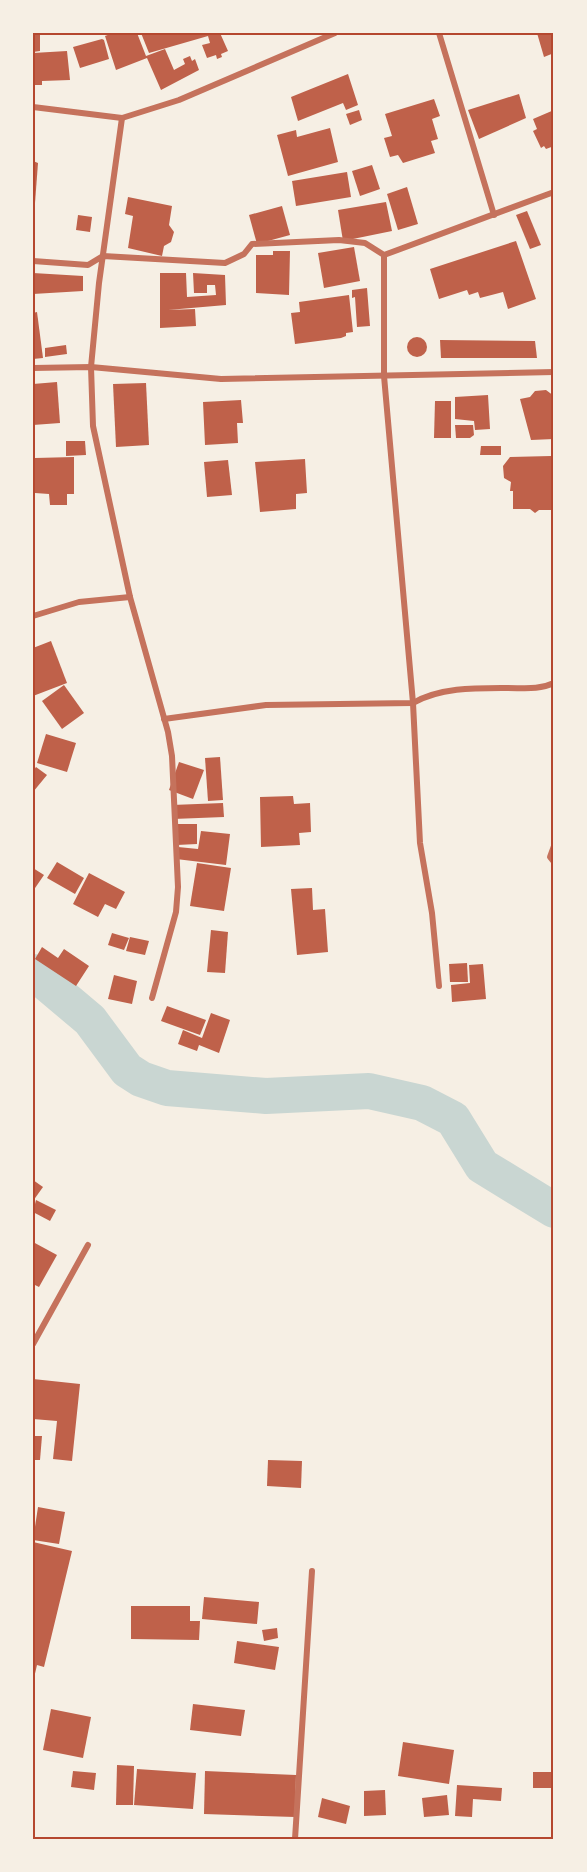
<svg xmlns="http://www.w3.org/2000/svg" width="587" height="1872" viewBox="0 0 587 1872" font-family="'Open Sans',sans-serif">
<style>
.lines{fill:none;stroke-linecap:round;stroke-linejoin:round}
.river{stroke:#c9d6d2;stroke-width:36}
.building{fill:#bf614a}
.minor{stroke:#c5725c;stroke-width:6}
.neatline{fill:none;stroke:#b5482f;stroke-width:2}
</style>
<rect width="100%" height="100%" fill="#f6efe4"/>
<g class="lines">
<path class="river" d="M33 972 90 1020 127 1070 141 1079 167 1088 266 1096 369 1091 422 1103 453 1119 482 1166 554 1210"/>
</g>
<g class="building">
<path d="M33 33H40V51L33 52Z"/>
<path d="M113 33H137L146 56 165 49 174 70 185 64 183 59 190 56 192 61 195 59 199 70 161 90 147 58 116 70 105 36Z"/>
<path d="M141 33H220L228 51 221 54 222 57 217 59 216 55 207 58 202 45 210 43 208 36 149 53Z"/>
<path d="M537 33H554V53L544 57Z"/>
<path d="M102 39 104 40 109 59 80 68 73 47Z"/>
<path d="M67 51 70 80 42 81V85H33V53Z"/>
<path d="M348 74 358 105 346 110 343 103 298 121 291 97Z"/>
<path d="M519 94 526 118 479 139 468 110Z"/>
<path d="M434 99 440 116 432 119 438 139 431 141 435 153 403 163 398 155 390 157 384 138 392 136 385 114Z"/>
<path d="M359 110 362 120 350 125 346 114Z"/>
<path d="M554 110V146L546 149 544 146 541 148 533 131 537 129 533 119Z"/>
<path d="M330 128 338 162 288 176 277 135 296 130 297 137Z"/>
<path d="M33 161 38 163 35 203H33Z"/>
<path d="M372 165 380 189 360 196 352 171Z"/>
<path d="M347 172 351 197 296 206 292 181Z"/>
<path d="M407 187 418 224 398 230 387 194Z"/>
<path d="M128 197 172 206 169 225 174 232 171 242 164 246 162 256 128 248 133 216 125 214Z"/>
<path d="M386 202 392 231 343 241 338 210Z"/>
<path d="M282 206 290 235 257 244 249 215Z"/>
<path d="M527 211 541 245 530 249 516 215Z"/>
<path d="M78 215 92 217 90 232 76 230Z"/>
<path d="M516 241 536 299 508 309 503 292 480 298 478 292 469 295 467 290 439 299 430 269Z"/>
<path d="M354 247 360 281 324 288 318 253Z"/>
<path d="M273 251H290L289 295 256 293V255H273Z"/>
<path d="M33 273 83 276V291L33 294Z"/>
<path d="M160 273H186L187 297 216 295 215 285H207V293H194L193 273 225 275 226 305 168 310 195 309 196 326 160 328Z"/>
<path d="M367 288 370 326 357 327 355 297 352 298V290Z"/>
<path d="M349 295 353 332 346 333V336L341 338 295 344 291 313 300 312 299 302Z"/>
<path d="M37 312 43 358 33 359V313Z"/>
<circle cx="417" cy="347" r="10"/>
<path d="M440 340 535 341 537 358H441Z"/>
<path d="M66 345 67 354 45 357V348Z"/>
<path d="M57 382 60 423 33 425V384Z"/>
<path d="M146 383 149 445 116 447 113 384Z"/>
<path d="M546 390 554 396V439L531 440 520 399 530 397 535 391Z"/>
<path d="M488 395 490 429 475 430 474 421 455 419V397Z"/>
<path d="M241 400 243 423H237L238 443 205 445 203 402Z"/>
<path d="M435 401H451V438H434Z"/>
<path d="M455 425H473L474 435 470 438H456Z"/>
<path d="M66 441H85L86 455 66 456Z"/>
<path d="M481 446H501V455H480Z"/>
<path d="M551 456V463H554V510H539L535 513 530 509H513V491H510L511 482 504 478 503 466 510 457Z"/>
<path d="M74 457V494H67V505H50L49 494 35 493V458Z"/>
<path d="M305 459 307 493 296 494V509L260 512 255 462Z"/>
<path d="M228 460 232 495 207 497 204 462Z"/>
<path d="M51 641 67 683 33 696V648Z"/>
<path d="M64 685 84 713 62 729 42 701Z"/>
<path d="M46 734 76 743 67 772 37 763Z"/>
<path d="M220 757 223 800 208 801 205 758Z"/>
<path d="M179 762 204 770 193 799 169 790Z"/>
<path d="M36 767 47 775 33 792V771Z"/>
<path d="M293 796 294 804 310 803 311 832 299 833 300 845 261 847 260 797Z"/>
<path d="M223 803 224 817 173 819 172 805Z"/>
<path d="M177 824H197V844L177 845Z"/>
<path d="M201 831 230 834 226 865 176 859 178 847 198 849Z"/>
<path d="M57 862 84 878 75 894 47 878Z"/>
<path d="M197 863 231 868 224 911 190 906Z"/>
<path d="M33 868 44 875 33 891Z"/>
<path d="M89 873 125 892 116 909 105 904 98 917 73 904Z"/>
<path d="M312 888 313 910 325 909 328 952 297 955 291 889Z"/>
<path d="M211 930 228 932 225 973 207 972Z"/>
<path d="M112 933 129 938 124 950 108 945Z"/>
<path d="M130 937 149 941 145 955 126 951Z"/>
<path d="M42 947 58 958 64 949 89 966 76 986 35 959Z"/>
<path d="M467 963 468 982H450L449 964Z"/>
<path d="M483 964 486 999 452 1002 451 985 470 983 469 965Z"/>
<path d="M114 975 137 981 132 1004 108 999Z"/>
<path d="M167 1006 206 1020 200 1035 161 1021Z"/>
<path d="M211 1013 230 1020 219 1053 199 1045 197 1051 178 1044 183 1030 202 1038Z"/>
<path d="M33 1180 43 1187 33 1201Z"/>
<path d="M36 1200 56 1210 50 1221 33 1212Z"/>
<path d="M33 1242 57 1255 39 1287 33 1284Z"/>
<path d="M33 1379 80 1384 72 1461 53 1459 57 1421 33 1419Z"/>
<path d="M33 1436H42L40 1460H33Z"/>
<path d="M268 1460 302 1461 301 1488 267 1486Z"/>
<path d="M38 1507 65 1512 59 1544 33 1540Z"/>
<path d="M33 1542 72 1551 44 1667 37 1665 34 1678Z"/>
<path d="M204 1597 259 1602 257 1624 202 1619Z"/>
<path d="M131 1606H190V1621H200L199 1640 131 1639Z"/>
<path d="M277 1628 278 1638 264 1641 262 1630Z"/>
<path d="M237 1641 279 1647 275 1670 234 1663Z"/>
<path d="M193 1704 245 1710 241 1736 190 1730Z"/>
<path d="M51 1709 91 1717 83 1758 43 1750Z"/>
<path d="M403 1742 454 1750 449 1784 398 1776Z"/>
<path d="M117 1765 134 1766 133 1805H116Z"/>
<path d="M137 1769 196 1773 193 1809 134 1805Z"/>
<path d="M73 1771 96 1773 94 1790 71 1787Z"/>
<path d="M205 1771 296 1775 295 1817 204 1814Z"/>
<rect x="533" y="1772" width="21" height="16"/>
<path d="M457 1785 502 1788 501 1801 473 1799 472 1817 455 1816Z"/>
<path d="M385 1790 386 1815 364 1816V1791Z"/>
<path d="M447 1795 449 1815 424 1817 422 1798Z"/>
<path d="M322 1798 350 1806 346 1824 318 1817Z"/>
</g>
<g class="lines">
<g class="minor">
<path d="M439 33 494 215"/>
<path d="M33 107 122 118 179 100 335 33"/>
<path d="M122 118 99 283 91 367 93 426 130 597 168 732 172 756 178 887 176 912 152 998"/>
<path d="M384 255V376L413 703 420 843 432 913 439 986"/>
<path d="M33 261 88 265 103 256 225 263 244 254 252 244 339 240 365 243 384 255 554 192"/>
<path d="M33 368 91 367 221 379 554 372"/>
<path d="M33 616 79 602 130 597"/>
<path d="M164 719 266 705 413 703C441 687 477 688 508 688 525 688 539 690 554 683"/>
<path d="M554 846 550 857 554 862"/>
<path d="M33 1344 88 1245"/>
<path d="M295 1839 312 1571"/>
</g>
</g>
<rect width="587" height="1872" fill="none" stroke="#f6efe4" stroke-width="69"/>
<rect x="34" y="34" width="518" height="1804" class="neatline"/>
</svg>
